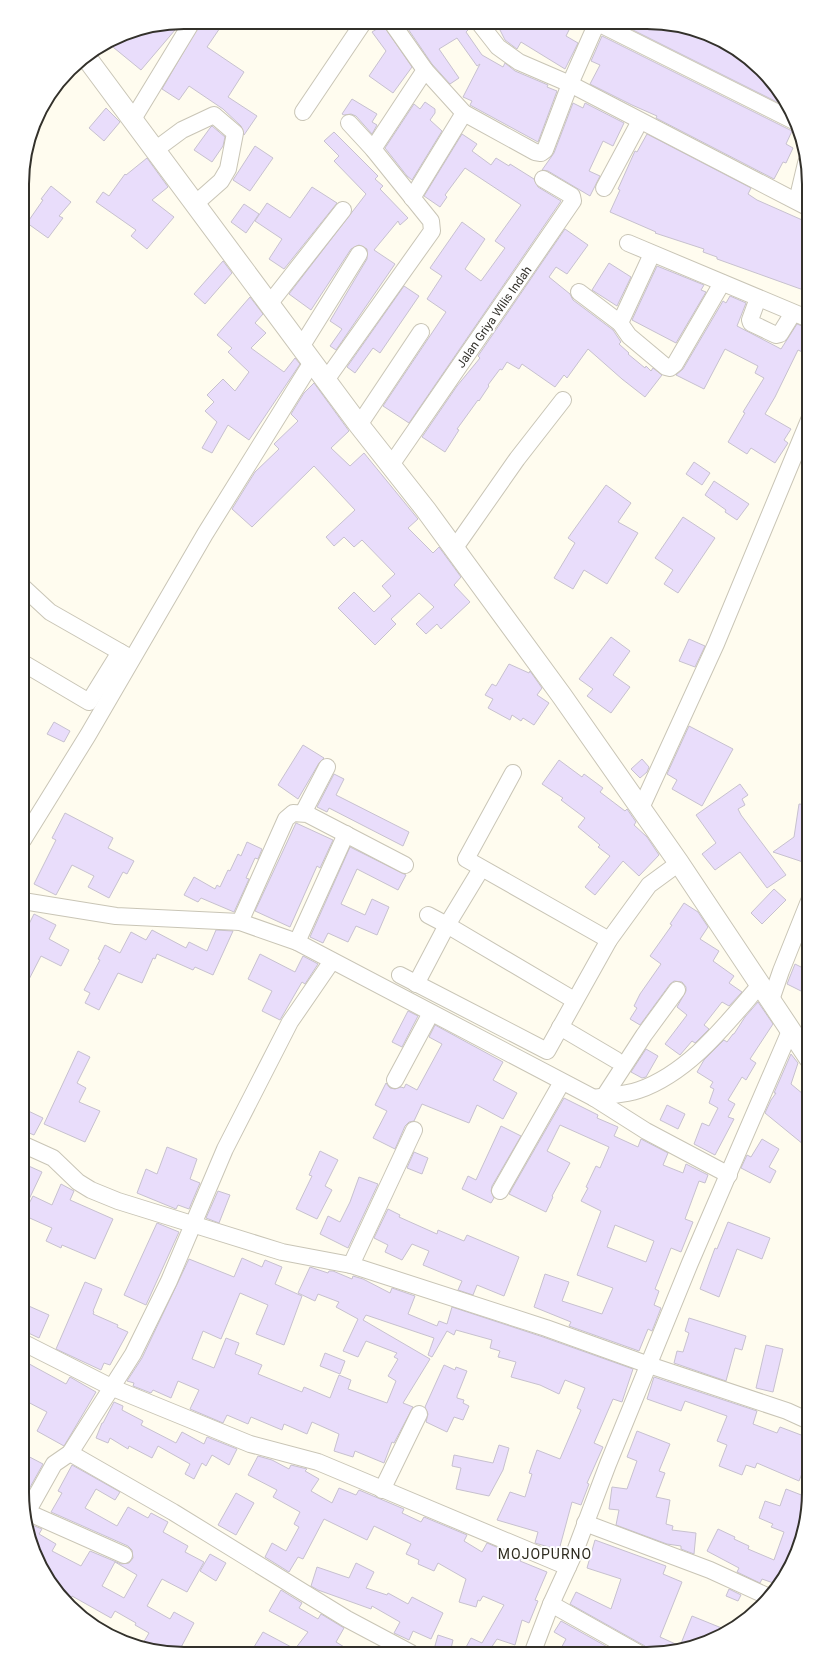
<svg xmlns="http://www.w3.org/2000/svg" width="831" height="1676" viewBox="0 0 831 1676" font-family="Roboto,sans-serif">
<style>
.building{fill:#e9ddfb;stroke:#c7c1cf;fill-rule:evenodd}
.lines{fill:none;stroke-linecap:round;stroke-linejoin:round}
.minor-casing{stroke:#c9c5b6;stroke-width:18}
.major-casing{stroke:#c9c5b6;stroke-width:22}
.minor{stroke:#fff;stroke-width:16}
.major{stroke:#fff;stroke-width:20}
.labels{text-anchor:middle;stroke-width:4;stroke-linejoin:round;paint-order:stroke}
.street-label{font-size:12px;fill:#33312b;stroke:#fff}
.quarter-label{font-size:14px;letter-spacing:1px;fill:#2f2c20;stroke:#fff}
.rim{fill:none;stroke:#33312b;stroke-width:2}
</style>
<rect width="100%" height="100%" fill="#fffcef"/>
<g class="building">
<path d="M201 22H224L207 47 244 72 228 97 257 116 244 135 241 126 223 109 189 86 179 100 162 89Z"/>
<path d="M181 23 141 70 108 43 122 34Z"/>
<path d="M404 23 463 24 468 30 466 32 482 55 503 67 505 63 515 71 548 85 547 87 557 91 538 142 470 105 472 101 463 97 480 64 477 66 457 38 439 49 459 78 450 84 432 64Z"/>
<path d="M497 24H572L566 36 578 43 565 69 521 42 517 49 505 40Z"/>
<path d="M383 25 412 67 393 93 369 76 386 51 372 32Z"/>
<path d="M623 25H679L719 39 754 62 782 94 789 108Z"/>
<path d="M602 36 792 131 786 144 793 148 786 163 783 162 774 179 656 118 657 116 632 105 590 84 600 65 591 61Z"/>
<path d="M352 99 377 114 372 122 377 125 372 134 356 116 351 114 344 115 342 114Z"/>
<path d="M425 102 435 109V113L430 120 442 131 412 180 407 176 385 148 414 104 420 109Z"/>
<path d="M573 103 583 108 585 103 624 123 613 146 603 141 589 171 600 176 590 196 548 171 542 170 554 153Z"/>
<path d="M106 108 120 122 104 141 89 128Z"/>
<path d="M212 126 225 137 223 146 212 162 194 150 210 128Z"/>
<path d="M334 132 378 176 375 179 383 186 380 189 408 218 400 225 398 221 374 250 395 264 336 350 330 346 342 329 330 321 367 259V249L359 245 351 249 311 310 289 294 366 194 334 161 339 156 324 141Z"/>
<path d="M462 134 477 144 472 151 491 165 496 158 509 166 510 164 534 179 538 187 561 201 409 423 383 406 446 312 427 299 442 276 430 268 462 222 485 239 465 269 481 281 505 248 495 241 521 205 465 168 445 195 447 197 440 207 424 196Z"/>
<path d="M647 134 751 188 748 194 757 200 809 223V292L717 259V257L703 252 704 249 655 233 656 232 610 212 620 190 618 189 635 151 637 152Z"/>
<path d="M255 146 273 158 250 191 233 180Z"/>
<path d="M147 158 168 187 152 200 174 217 147 249 131 236 136 230 96 202 103 192 109 196 125 174 126 175Z"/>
<path d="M51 186 71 202 59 216 63 218 48 238 27 223 43 200 41 199Z"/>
<path d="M312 187 337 203 284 269 269 259 282 239 255 221 267 203 290 218Z"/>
<path d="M244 204 259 214 246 233 231 222Z"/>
<path d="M565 229 588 245 567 274 556 267 549 277 570 294 573 300 613 330 621 342 619 344 629 353 628 354 645 368 646 366 651 371 653 368 662 375 645 397 622 379 588 349 567 378 564 375 555 387 522 364 519 369 507 362 502 370 500 369 488 385 489 386 479 401 478 400 457 429 459 430 445 452 422 437 457 386 480 358 478 356Z"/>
<path d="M223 261 232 273 205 304 194 294Z"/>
<path d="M609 263 631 277 617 306 592 290Z"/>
<path d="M657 266 704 285 701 290 706 292 676 343 632 320Z"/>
<path d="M404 286 419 296 380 353 373 348 355 373 347 367Z"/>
<path d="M730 296 746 303 737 326 781 349 797 324 807 328 805 334 809 335V355L798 350 775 397 765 414 791 429 784 440 788 443 775 463 751 448 747 454 728 442 745 413 743 412 764 378 755 373 758 366 725 349 704 389 676 375 683 369 723 301 726 303Z"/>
<path d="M250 297 263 314 255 323 266 333 251 348 284 372 295 358 300 364 249 440 228 425 212 453 202 448 217 422 205 411 214 402 207 395 223 379 235 391 249 372 228 352 232 348 217 335Z"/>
<path d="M314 383 349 431 331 448 350 466 364 453 418 519 408 528 433 553 439 547 461 577 454 585 470 602 441 629 437 624 426 634 416 624 434 607 419 593 391 619 396 624 375 645 338 608 354 592 374 612 391 596 382 586 395 574 362 540 354 547 344 537 334 546 326 537 355 510 314 466 252 527 232 509 255 472 279 449 274 444 298 421 291 414 304 393Z"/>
<path d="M694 462 710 473 702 485 686 474Z"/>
<path d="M714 481 749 504 737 520 725 512 726 510 705 495Z"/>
<path d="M606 485 631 503 618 522 638 533 607 584 584 570 573 589 554 578 575 543 568 538Z"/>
<path d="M683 517 715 538 678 593 664 584 673 570 655 558Z"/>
<path d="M611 637 630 651 613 675 630 687 611 713 587 696 593 689 579 679Z"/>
<path d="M689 639 705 646 695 667 679 661Z"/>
<path d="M509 664 529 673 530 671 542 688 537 695 549 703 534 725 523 718 521 721 512 715 510 720 488 708 493 699 485 695 492 684 496 686Z"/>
<path d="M54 722 70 731 64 742 47 734Z"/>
<path d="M689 726 733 749 702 806 672 789 677 780 667 774Z"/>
<path d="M303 745 324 758 319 763 298 799 278 785Z"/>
<path d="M642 759 649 767 647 772 640 778 631 769Z"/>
<path d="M559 760 582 777 584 774 603 788 600 792 625 811 627 809 636 822 634 825 647 837 659 855 639 876 623 861 595 895 585 887 610 856 598 847 600 845 578 827 585 818 561 800 563 798 542 784Z"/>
<path d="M334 774 344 779 336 795 409 832 403 846 329 808 327 812 317 807Z"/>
<path d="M740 784 748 795 742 799 745 805 738 809 741 815 786 875 767 888 740 852 715 870 702 854 716 843 696 815Z"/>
<path d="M799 804 809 805V864L773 852 794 837Z"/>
<path d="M65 813 113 838 108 848 134 861 127 874 123 872 109 898 88 887 94 876 72 865 56 895 34 884 56 840 52 838Z"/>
<path d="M296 823 333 840 320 868 317 866 290 927 255 911Z"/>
<path d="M247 842 262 849 258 859 255 858 246 878 249 879 234 912 201 898 198 902 184 895 194 877 215 889 217 885 220 887 228 870 230 871 238 854 241 856Z"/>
<path d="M350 847 406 875 398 890 357 869 341 904 365 915 372 899 389 907 377 935 356 926 348 942 328 933 323 943 310 937Z"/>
<path d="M774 889 786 900 762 924 751 913Z"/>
<path d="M684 903 698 912 708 927 700 939 719 951 713 961 734 976 729 983 742 992 729 1006 722 1002 704 1025 709 1029 695 1043 692 1041 680 1055 665 1044 687 1015 677 1007 686 991V987L682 982 674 981 670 984 640 1025 630 1019 637 1008 634 1006 640 994 661 964 650 956 672 925 670 924Z"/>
<path d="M34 914 56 925 49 939 69 950 61 966 41 956 23 991V936Z"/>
<path d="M152 930 186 948 189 942 207 951 216 930 233 931 213 975 195 967 193 970 157 954 155 959 153 958 142 983 118 973 99 1010 85 1003 90 993 84 990 100 960 98 959 105 945 120 953 131 932 146 940Z"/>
<path d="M260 954 295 972 303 956 318 964 305 984 302 982 280 1020 262 1011 272 991 248 979Z"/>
<path d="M795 964 805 969 804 972 809 975V995L787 984Z"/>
<path d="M758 1002 773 1024 750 1059 756 1063 746 1080 742 1077 728 1100 735 1104 728 1117 734 1119 715 1155 694 1144 702 1123 709 1126 718 1108 709 1103 714 1089 710 1087 713 1082 697 1072 704 1060 724 1040 727 1042 733 1034H734L745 1017Z"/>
<path d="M408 1011 418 1016 402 1047 392 1042Z"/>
<path d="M435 1025 503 1062 493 1080 517 1093 503 1119 477 1105 469 1123 422 1104 414 1121 409 1122 405 1126 395 1149 373 1138 387 1111 375 1105 386 1083 390 1088 395 1089 401 1087 404 1088 406 1084 417 1090 442 1044 429 1037Z"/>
<path d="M646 1049 658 1056 646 1077 642 1078 631 1072Z"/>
<path d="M78 1051 90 1057 77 1083 86 1088 79 1102 100 1111 85 1142 44 1124Z"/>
<path d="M791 1054 798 1063 791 1084 809 1099V1149L765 1113 771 1100 776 1093H774Z"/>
<path d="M564 1098 598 1115 597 1118 618 1127 614 1136 638 1147 641 1139 668 1153 663 1165 683 1173 686 1164 708 1175 705 1183 699 1181 685 1219 693 1222 681 1252 671 1248 655 1289 659 1291 654 1305 661 1308 652 1331 648 1329 639 1351 569 1326 571 1322 534 1307 545 1274 569 1282 562 1301 602 1314 613 1288 577 1275 601 1211 581 1201 588 1188 586 1187 596 1166 600 1168 609 1147 560 1125 547 1151 570 1163 552 1196 553 1197 546 1212 509 1194ZM615 1225 654 1241 646 1262 607 1247Z"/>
<path d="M667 1105 685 1114 678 1129 660 1120Z"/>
<path d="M22 1108 43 1118 34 1135 22 1130Z"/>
<path d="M501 1126 521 1136 492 1186 491 1191 494 1198 491 1203 462 1189 468 1176 476 1180Z"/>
<path d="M762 1139 779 1149 769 1167 776 1171 770 1183 741 1168 747 1155 751 1157Z"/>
<path d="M167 1147 197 1159 190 1179 200 1183 189 1209 178 1205 176 1209 137 1193 146 1169 157 1174Z"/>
<path d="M320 1151 338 1160 325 1186 332 1190 317 1219 296 1209 312 1176 309 1175Z"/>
<path d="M414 1152 428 1158 422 1174 407 1168Z"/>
<path d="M22 1163 42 1172 22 1214Z"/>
<path d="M359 1177 378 1184 348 1248 320 1234 328 1216 340 1222 350 1202Z"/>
<path d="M61 1184 74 1191 70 1200 113 1219 95 1259 62 1245 61 1248 46 1241 52 1228 23 1215 33 1196 52 1205Z"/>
<path d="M218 1191 230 1195 219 1223 206 1218Z"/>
<path d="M388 1209 400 1215 399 1217 437 1234 438 1230 464 1241 467 1235 519 1257 504 1296 477 1285 473 1295 458 1290 462 1281 423 1265 429 1251 412 1244 402 1260 385 1252 388 1245 374 1238Z"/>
<path d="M728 1222 770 1238 762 1259 737 1249 719 1297 700 1289 715 1248 717 1249Z"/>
<path d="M157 1223 179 1232 146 1305 124 1295Z"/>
<path d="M242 1258 262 1267 265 1260 282 1267 275 1284 302 1296 284 1345 256 1334 268 1305 240 1293 221 1339 203 1331 192 1359 214 1368 226 1338 239 1343 235 1354 262 1365 258 1374 302 1392 304 1387 330 1398 339 1375 351 1380 348 1389 387 1403 396 1381 388 1376 398 1359 394 1357 397 1353 366 1341 358 1357 343 1351 358 1319 336 1307 339 1302 318 1294 315 1301 298 1293 310 1267 328 1273 329 1271H333L352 1279 353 1276 363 1279 390 1293 392 1288 415 1296 408 1314 437 1326 439 1321 447 1324 452 1307 543 1337 633 1369 622 1402 613 1399 594 1443 603 1447 587 1483 589 1484 581 1505 572 1502 559 1550 535 1543 538 1532 497 1520 510 1492 525 1497 532 1474 529 1473 537 1450 560 1459 581 1410 577 1408 585 1388 565 1380 559 1394 540 1385 511 1377 516 1362 498 1357 500 1351 490 1348 492 1340 456 1330 454 1335 447 1331 432 1357 428 1355 434 1338 366 1315 363 1320 430 1359 403 1403 413 1407 394 1443 392 1442 384 1463 355 1451 353 1457 334 1451 339 1434 312 1422 307 1434 284 1424 282 1430 251 1417 248 1424 227 1415 223 1423 190 1409 199 1390 178 1381 171 1398 153 1390 151 1393 133 1386 134 1383 127 1381 142 1358 189 1259 234 1277Z"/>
<path d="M85 1282 102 1289 93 1311 94 1312 93 1314 118 1325 117 1327 128 1332 110 1365 104 1363 101 1370 56 1349Z"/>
<path d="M22 1303 49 1315 39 1338 22 1330Z"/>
<path d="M689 1318 746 1336 742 1350 735 1348 726 1381 674 1363 677 1351 683 1352 689 1333 685 1331Z"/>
<path d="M766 1345 783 1349 773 1392 756 1388Z"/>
<path d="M325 1353 345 1361 340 1374 320 1366Z"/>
<path d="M22 1360 66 1384 70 1377 96 1392 64 1446 37 1431 47 1412 22 1399Z"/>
<path d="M444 1365 455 1370 456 1367 467 1371 457 1396V1398L464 1400 463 1403 469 1406 463 1420 454 1417 447 1432 426 1422 428 1414 425 1407Z"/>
<path d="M654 1377 757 1411 753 1424 777 1433 780 1427 809 1438V1474L803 1471 799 1481 757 1463 755 1468 746 1465 742 1475 719 1466 727 1445 717 1441 727 1416 685 1401 681 1411 647 1399Z"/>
<path d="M114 1402 123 1406 122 1410 143 1421 141 1425 176 1443 182 1432 204 1444 207 1437 237 1449 229 1465 212 1455 206 1466 202 1463 194 1479 185 1474 190 1464 158 1446 152 1458 129 1446 128 1449 110 1438 108 1443 96 1438 102 1423H103Z"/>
<path d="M637 1431 670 1444 659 1471 665 1473 656 1497 670 1500 666 1524 673 1526 672 1530 696 1533 694 1554 681 1549V1546L667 1544 616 1525 619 1510 609 1509 612 1487 627 1489 637 1461 627 1457Z"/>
<path d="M499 1445 509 1448 503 1470 489 1496 456 1489 461 1468 452 1466 454 1455 493 1463Z"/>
<path d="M22 1453 43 1464 29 1489 22 1485Z"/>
<path d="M258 1456 272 1460 289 1469 291 1465 307 1469 305 1471 319 1479 311 1491 332 1503 339 1488 356 1495 359 1490 404 1509 402 1513 421 1522 424 1517 467 1535 464 1541 482 1552 487 1543 522 1558 520 1561 547 1572 535 1600 538 1601 529 1623 522 1620 515 1645 497 1639 491 1648 500 1654 473 1653 465 1649 471 1638 482 1643 504 1605 483 1596 480 1601 478 1600 476 1607 459 1602 466 1579 438 1563 434 1571 418 1564 419 1560 406 1554 411 1544 374 1526 367 1540 324 1519 303 1559 298 1557 289 1572 265 1557 272 1543 286 1551 299 1527 294 1524 300 1512 273 1497 277 1490 248 1475Z"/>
<path d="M72 1465 120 1492 115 1500 96 1489 85 1508 117 1526 128 1507 148 1518 151 1513 168 1522 163 1532 188 1546 185 1552 204 1562 187 1592 162 1579 147 1606 170 1619 174 1612 194 1623 178 1653H162L150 1649 142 1645 149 1633 135 1625 136 1623 115 1611 111 1618 72 1596 68 1603 49 1582 31 1544 27 1523 42 1529 39 1534 56 1544 52 1551 81 1566 90 1551 121 1564 129 1563 133 1558 132 1550 128 1546 51 1512 62 1493 58 1491ZM115 1562 137 1575 124 1598 102 1586Z"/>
<path d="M786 1489 809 1498V1503L797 1554 779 1585 762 1579 760 1583 737 1572 739 1568 707 1551 718 1529 735 1537 734 1539 749 1546 748 1549 774 1560 784 1532 771 1527 773 1524 759 1518 765 1501 780 1506Z"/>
<path d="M236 1493 254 1503 236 1535 218 1525Z"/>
<path d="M595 1540 666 1566 663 1574 682 1582 660 1637 680 1646 692 1616 729 1631 699 1645 649 1654 645 1646 570 1604 576 1592 611 1609 621 1579 587 1568Z"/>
<path d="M210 1554 226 1563 216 1581 200 1571Z"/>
<path d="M356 1563 374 1572 366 1588 387 1595 388 1593 408 1604 412 1597 443 1613 431 1639 413 1631 409 1640 394 1633 400 1622 372 1606 371 1609 318 1590 311 1586 317 1567 349 1578Z"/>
<path d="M729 1589 741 1595 738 1601 726 1596Z"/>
<path d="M281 1590 302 1603 299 1608 318 1619 321 1614 344 1628 336 1642 354 1653H265L254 1647 263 1632 295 1649 308 1632 269 1611Z"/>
<path d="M561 1621 620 1654H558L566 1639 554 1632Z"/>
<path d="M438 1635 453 1640 450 1653H433Z"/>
</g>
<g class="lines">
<g class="minor-casing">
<g id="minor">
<path d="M392 23 425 70 464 113 535 152 541 153 545 150 570 84 596 25"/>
<path d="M480 24 498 47 519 62 570 84 809 208"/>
<path d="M602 25 796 122"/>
<path d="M303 112 363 23"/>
<path d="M133 119 192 22"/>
<path d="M373 149 425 70"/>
<path d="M155 150 182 130 214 115 235 133 228 169 221 181 195 204"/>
<path d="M604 188 640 121"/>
<path d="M412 198 464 113"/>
<path d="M797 201 806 163"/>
<path d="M628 243 809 319"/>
<path d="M652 254 620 323 629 336 666 367 670 368 675 364 722 283"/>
<path d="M579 292 620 323"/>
<path d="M758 298 750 320 751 323 776 335 780 334 793 313"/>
<path d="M270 303 343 210"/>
<path d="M301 347 359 254"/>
<path d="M326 380 432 231 431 221 373 149 349 123"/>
<path d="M359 425 421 332"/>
<path d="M391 465 573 201 572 196 543 179"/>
<path d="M454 549 517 459 563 400"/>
<path d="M23 587 50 612 129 657"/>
<path d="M23 663 89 702 120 652"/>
<path d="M513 773 466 859 609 940"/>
<path d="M641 808 716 644 809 420"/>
<path d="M303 813 327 767"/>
<path d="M23 840 88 735 205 534 312 362"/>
<path d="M23 901 116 916 240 922 297 942 594 1098 646 1131 729 1175"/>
<path d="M428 915 447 925 574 1000"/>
<path d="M240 922 286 819 293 813 307 814 405 865"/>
<path d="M297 942 346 834"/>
<path d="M400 975 547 1051 609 940 649 885 679 863"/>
<path d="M416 984 447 925 481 869"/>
<path d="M771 1000 781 971 809 901"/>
<path d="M560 1027 616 1060"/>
<path d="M395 1080 431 1013"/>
<path d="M605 1095 644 1035 677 990"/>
<path d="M594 1098C609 1095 624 1095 639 1090 690 1072 726 1024 760 985"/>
<path d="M22 1144 53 1158 78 1182 91 1190 118 1201 282 1252 351 1265 546 1328 649 1365 787 1411 809 1421"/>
<path d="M500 1191 562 1082"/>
<path d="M351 1265 414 1130"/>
<path d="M22 1342 113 1388 250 1444 318 1462 568 1567"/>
<path d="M70 1453 173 1512 347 1619 411 1653"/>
<path d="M382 1490 419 1414"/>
<path d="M27 1512 124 1555"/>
<path d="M26 1514 54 1464 70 1453 133 1354 169 1281 225 1149 290 1022 332 961"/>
<path d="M585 1523 710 1570 769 1597"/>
<path d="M551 1604 640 1654"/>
<path d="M532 1654 551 1604 574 1554 608 1464 690 1263 790 1031"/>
</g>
</g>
<g class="major-casing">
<path id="major" d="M86 57 359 425 426 510 562 696 679 863 809 1058"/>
</g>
<use href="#minor" class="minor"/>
<use href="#major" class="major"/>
</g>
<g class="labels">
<g class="street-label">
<text transform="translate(494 317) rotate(-55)" y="4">Jalan Griya Wilis Indah</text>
</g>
<g class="quarter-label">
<text x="545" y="1559">MOJOPURNO</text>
</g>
</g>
<path d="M0 0H831V1676H0ZM184 29H647A155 155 0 0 1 802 184V1492A155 155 0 0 1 647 1647H184A155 155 0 0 1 29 1492V184A155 155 0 0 1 184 29Z" fill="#fff" fill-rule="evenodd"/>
<path class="rim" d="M184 29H647A155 155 0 0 1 802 184V1492A155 155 0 0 1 647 1647H184A155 155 0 0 1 29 1492V184A155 155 0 0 1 184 29Z"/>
</svg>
